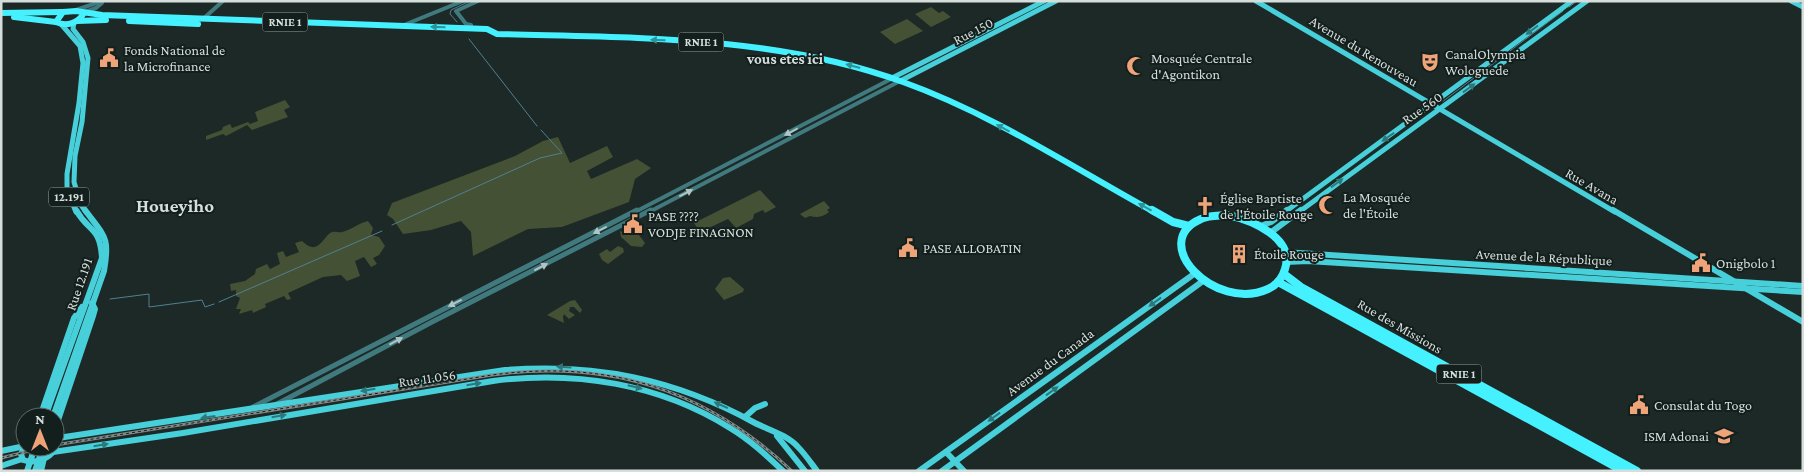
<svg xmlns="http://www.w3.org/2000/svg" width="1804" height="472" viewBox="0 0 1804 472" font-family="'Crimson Pro',serif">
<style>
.green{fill:#455134}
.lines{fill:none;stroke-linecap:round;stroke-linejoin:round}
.stream{stroke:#508091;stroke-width:1}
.minor-far1{stroke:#407a7f;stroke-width:4}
.minor{stroke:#407a7f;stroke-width:5}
.major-far1{stroke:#47cfda;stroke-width:5}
.major{stroke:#47cfda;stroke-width:6}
.highway-far1{stroke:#45f1fe;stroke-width:6}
.highway{stroke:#45f1fe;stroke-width:8}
.rail-casing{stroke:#808a88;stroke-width:3}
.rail{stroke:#131f1c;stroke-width:1;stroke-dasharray:3;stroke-linecap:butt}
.major-bridge{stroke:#47cfda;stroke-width:6}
.oneway{fill:#2e9298}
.oneway2{fill:#2d777b}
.oneway3{fill:#b0c5c5}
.labels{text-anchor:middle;stroke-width:4;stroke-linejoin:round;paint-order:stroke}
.shield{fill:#131f1c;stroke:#9ca5a2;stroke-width:1}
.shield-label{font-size:12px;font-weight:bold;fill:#d6dedc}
.street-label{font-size:14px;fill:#d6dedc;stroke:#131f1c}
.poi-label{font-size:14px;fill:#d6dedc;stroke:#131f1c;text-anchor:start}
.neighbourhood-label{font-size:15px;font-weight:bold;fill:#d6dedc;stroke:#131f1c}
.district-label{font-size:19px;font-weight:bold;fill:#d6dedc;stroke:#131f1c}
</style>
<rect width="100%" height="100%" fill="#1c2926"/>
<g class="green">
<path d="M931 7 939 13 943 11 951 17 931 27 915 14Z"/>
<path d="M907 19 923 31 895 44 880 32Z"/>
<path d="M285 100 290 107 284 110 288 117 252 130 247 125 226 136 223 134 206 140V136L222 130 223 127 230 124 232 128 248 122 250 124 258 121 255 112Z"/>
<path d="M558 137 570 163 607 146 613 157 587 171 591 179 637 159 651 168 635 179 629 202 562 227 528 229 473 256 471 232 461 221 431 230 403 234 393 219 387 215 392 203 515 156 543 141Z"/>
<path d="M760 190 776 207 765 213 763 210 754 214 753 219 736 228 728 219 700 232 694 223Z"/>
<path d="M824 201 830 208 827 210 829 212C823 217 817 218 810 216L805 218 800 214Z"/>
<path d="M368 221 373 228 371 235 379 237 385 246 379 255 373 258 377 264 371 267 364 257 355 261 360 276 347 281 341 275 323 277 288 293 291 299 287 300 284 296 265 304 266 307 253 313 252 310 239 314 241 309H236L240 298 236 296V290L231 291 230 284 245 281 255 274 256 269 267 264 270 269 280 264 277 253 283 251 286 257 299 252 295 243 302 241C317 255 320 242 330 233 335 230 337 233 342 232 351 230 359 223 368 221Z"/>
<path d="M620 231 628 234 636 231 645 243 642 247 631 246 621 237Z"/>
<path d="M618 246 623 248 624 252 608 264 602 260 599 254 607 249 610 252Z"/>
<path d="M730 277 744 289 743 292 724 300 715 289 723 278Z"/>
<path d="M575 300 582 310 580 313 574 307H570L569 311 575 315 569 319 564 314 563 317 564 323 547 315 570 301Z"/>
</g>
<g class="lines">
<g class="stream">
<path d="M1569 7 1577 1"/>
<path d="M457 22 450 14 451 10 470 1"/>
<path d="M469 39 537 126"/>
<path d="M1442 102 1563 11"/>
<path d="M392 225 540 158 562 153 541 130"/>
<path d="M110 299 149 294V307L202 300 205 307 214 304"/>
<path d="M219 302 382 231"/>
</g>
<g class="minor-far1">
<path d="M76 10 102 1"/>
<path d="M85 12 96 8 102 3"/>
<path d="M203 19 223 1"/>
<path d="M404 25 463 1"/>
<path d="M470 28 471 25 466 24 456 11 478 1"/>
<path d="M635 212 891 79"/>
<path d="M649 212 900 81"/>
</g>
<g class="minor">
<path d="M277 404 432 322 651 210"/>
<path d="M253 407 637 210"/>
</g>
<g class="major-far1">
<path d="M1256 1 1615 212"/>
<path d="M1791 1 1803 7"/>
<path d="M74 22 73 29 83 42 88 58 82 122 75 156 74 182 81 205 86 212"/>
<path d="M61 24 80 46 83 63 79 103 67 174V190L76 212"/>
<path d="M892 78 1044 1"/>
<path d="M900 81 1056 1"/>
<path d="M1285 212 1572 1"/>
<path d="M1299 212 1587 1"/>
</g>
<g class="major">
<path d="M1613 210 1803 322"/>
<path d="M1261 226 1271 222 1287 210"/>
<path d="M1270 233 1301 210"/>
<path d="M1284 252 1803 286"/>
<path d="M1286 262 1308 261 1803 292"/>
<path d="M40 417 74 318 82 307"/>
<path d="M45 417 102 258C100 226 89 233 76 210"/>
<path d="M53 417 104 271C110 237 105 237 85 210"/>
<path d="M745 417 755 408 765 404"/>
<path d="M55 429 93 316 95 309 92 303"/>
<path d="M777 436 805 471"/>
<path d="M58 438 505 370C596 363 675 379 755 423 769 430 787 435 798 447 805 454 811 463 817 471"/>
<path d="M25 446 21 454 23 460C39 465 59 455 57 437"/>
<path d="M1 451 25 446"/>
<path d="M53 452 183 433 493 381C575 370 660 384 730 428 750 440 766 455 783 471"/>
<path d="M946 452 964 471"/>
<path d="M1 466 22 459"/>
<path d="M41 471 44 458"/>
<path d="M919 471 1194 274"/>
<path d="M942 471 1203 281"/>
</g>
<g class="highway-far1">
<path d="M1 13 62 12"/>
<path d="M84 13C78 23 67 27 56 22L63 12 76 11 102 15 487 29 497 34C633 38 774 35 903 82 992 114 1072 167 1154 212"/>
<path d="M14 17 56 22"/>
<path d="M77 21 106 20"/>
<path d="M129 21 198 24"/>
</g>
<g class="highway">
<path d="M1152 210 1173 222 1189 226"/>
<path d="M1228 215C1252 220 1295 238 1285 269 1282 279 1277 285 1268 289 1215 313 1147 242 1201 219 1209 215 1220 216 1228 215Z"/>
<path d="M1284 274 1301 287 1637 471"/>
<path d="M1278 282 1623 471"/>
</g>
<g class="rail-casing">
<g id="rail">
<path d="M55 445 492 375C610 359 706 390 792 471"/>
<path d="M1 458 45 447"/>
</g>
</g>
<use href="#rail" class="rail"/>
<g class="major-bridge">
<path d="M27 471 35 447"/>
<path d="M35 471 43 447"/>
</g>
</g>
<defs><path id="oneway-solid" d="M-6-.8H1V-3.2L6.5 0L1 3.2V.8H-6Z" transform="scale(1.25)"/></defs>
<g class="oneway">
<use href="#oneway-solid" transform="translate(438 27) rotate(-179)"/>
<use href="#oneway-solid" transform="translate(658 40) rotate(-178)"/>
<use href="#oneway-solid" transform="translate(853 66) rotate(-165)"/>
<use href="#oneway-solid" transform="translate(1003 128) rotate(-152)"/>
<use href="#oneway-solid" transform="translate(1145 207) rotate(-151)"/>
</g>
<g class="oneway2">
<use href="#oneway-solid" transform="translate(1532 30) rotate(143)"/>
<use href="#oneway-solid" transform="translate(1469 88) rotate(-36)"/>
<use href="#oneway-solid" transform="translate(1388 137) rotate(145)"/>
<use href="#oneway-solid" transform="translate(1337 183) rotate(-36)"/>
<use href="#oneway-solid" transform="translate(1155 302) rotate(144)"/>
<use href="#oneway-solid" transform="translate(564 367) rotate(-177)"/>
<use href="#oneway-solid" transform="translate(474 384) rotate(-9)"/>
<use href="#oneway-solid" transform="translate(635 387) rotate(14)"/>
<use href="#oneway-solid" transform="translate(368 390) rotate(171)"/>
<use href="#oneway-solid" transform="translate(1052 391) rotate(-36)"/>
<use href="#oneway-solid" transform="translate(721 405) rotate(-156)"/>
<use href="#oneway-solid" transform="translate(279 416) rotate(-10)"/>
<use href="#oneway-solid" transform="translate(208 417) rotate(172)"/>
<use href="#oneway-solid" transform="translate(994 417) rotate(144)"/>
<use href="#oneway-solid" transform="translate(101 445) rotate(-9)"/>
</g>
<g class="oneway3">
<use href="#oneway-solid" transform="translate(791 132) rotate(152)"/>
<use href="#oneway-solid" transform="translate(686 193) rotate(-27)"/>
<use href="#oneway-solid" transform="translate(600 230) rotate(153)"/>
<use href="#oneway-solid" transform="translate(541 267) rotate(-27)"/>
<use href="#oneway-solid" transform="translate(455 303) rotate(153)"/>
<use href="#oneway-solid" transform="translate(396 341) rotate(-28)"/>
</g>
<defs>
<g id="civic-bare" transform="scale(1.5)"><path d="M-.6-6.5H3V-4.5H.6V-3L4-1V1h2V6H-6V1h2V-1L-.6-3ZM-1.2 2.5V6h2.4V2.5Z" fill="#efa378" stroke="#131f1c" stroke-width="2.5" paint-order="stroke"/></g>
<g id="theatre-bare" transform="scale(1.5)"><path d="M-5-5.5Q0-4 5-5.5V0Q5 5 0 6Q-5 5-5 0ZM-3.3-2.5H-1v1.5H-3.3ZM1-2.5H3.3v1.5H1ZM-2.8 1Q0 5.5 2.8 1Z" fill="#efa378" stroke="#131f1c" stroke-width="2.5" paint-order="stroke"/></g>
<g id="mosque-bare" transform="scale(1.5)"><path d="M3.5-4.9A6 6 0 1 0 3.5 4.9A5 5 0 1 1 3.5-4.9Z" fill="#efa378" stroke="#131f1c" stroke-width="2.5" paint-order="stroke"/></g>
<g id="church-bare" transform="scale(1.5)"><path d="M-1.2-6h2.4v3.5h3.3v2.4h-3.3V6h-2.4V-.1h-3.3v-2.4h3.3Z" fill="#efa378" stroke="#131f1c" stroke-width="2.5" paint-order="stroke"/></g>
<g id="building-bare" transform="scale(1.5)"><path d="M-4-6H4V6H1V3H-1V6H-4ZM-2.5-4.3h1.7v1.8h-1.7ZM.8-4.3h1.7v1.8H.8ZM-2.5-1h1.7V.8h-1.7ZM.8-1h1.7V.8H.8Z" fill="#efa378" stroke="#131f1c" stroke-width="2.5" paint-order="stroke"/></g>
<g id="university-bare" transform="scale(1.5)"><path d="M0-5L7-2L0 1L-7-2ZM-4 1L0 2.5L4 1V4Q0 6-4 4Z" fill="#efa378" stroke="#131f1c" stroke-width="2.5" paint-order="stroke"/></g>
</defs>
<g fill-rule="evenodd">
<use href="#civic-bare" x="109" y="58"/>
<use href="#theatre-bare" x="1430" y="62"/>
<use href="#mosque-bare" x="1136" y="66"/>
<use href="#mosque-bare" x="1328" y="205"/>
<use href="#church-bare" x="1205" y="206"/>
<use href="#civic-bare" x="633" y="224"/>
<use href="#civic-bare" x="908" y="248"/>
<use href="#building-bare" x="1239" y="254"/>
<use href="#civic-bare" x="1701" y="263"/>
<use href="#civic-bare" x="1639" y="405"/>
<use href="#university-bare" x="1724" y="436"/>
</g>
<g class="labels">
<g class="shield">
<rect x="262.5" y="12.5" width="45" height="19" rx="4"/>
<rect x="678.5" y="32.5" width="45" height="19" rx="4"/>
<rect x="49" y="187.5" width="40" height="19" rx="4"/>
<rect x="1436.5" y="364.5" width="45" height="19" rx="4"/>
</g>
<g class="shield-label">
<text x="285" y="26">RNIE 1</text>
<text x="701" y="46">RNIE 1</text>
<text x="69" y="201">12.191</text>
<text x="1459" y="378">RNIE 1</text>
</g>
<g class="street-label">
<text transform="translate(973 31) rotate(-27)" y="5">Rue 150</text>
<text transform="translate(1364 51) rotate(31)" y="5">Avenue du Renouveau</text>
<text transform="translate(1422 108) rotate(-35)" y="5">Rue 560</text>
<text transform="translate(1592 186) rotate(30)" y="5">Rue Avana</text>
<text transform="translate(1544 257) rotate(3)" y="5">Avenue de la République</text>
<text transform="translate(79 284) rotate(-71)" y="5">Rue 12.191</text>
<text transform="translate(1400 326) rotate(30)" y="5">Rue des Missions</text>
<text transform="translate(1050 362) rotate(-36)" y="5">Avenue du Canada</text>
<text transform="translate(427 378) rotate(-8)" y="5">Rue 11.056</text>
</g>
<g class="poi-label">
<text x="124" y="55">Fonds National de<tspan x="124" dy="16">la Microfinance</tspan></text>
<text x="1445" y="59">CanalOlympia<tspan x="1445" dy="16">Wologuede</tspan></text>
<text x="1151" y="63">Mosquée Centrale<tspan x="1151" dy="16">d'Agontikon</tspan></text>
<text x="1343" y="202">La Mosquée<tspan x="1343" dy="16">de l'Étoile</tspan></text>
<text x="1220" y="203">Église Baptiste<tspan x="1220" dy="16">de l'Étoile Rouge</tspan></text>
<text x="648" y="221">PASE ????<tspan x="648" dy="16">VODJE FINAGNON</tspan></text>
<text x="923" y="253">PASE ALLOBATIN</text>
<text x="1254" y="259">Étoile Rouge</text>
<text x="1716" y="268">Onigbolo 1</text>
<text x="1654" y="410">Consulat du Togo</text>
<text x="1709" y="441" text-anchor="end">ISM Adonai</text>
</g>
<g class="neighbourhood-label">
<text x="785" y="64">vous etes ici</text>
</g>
<g class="district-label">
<text x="175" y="212">Houeyiho</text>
</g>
</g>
<rect width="1804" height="472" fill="none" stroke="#d6dedc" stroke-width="5"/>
<g transform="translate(40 432)"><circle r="24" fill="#131f1c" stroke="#616b69"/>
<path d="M0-4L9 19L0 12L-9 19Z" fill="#efa378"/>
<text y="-8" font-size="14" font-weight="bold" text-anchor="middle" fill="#d6dedc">N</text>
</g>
</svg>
